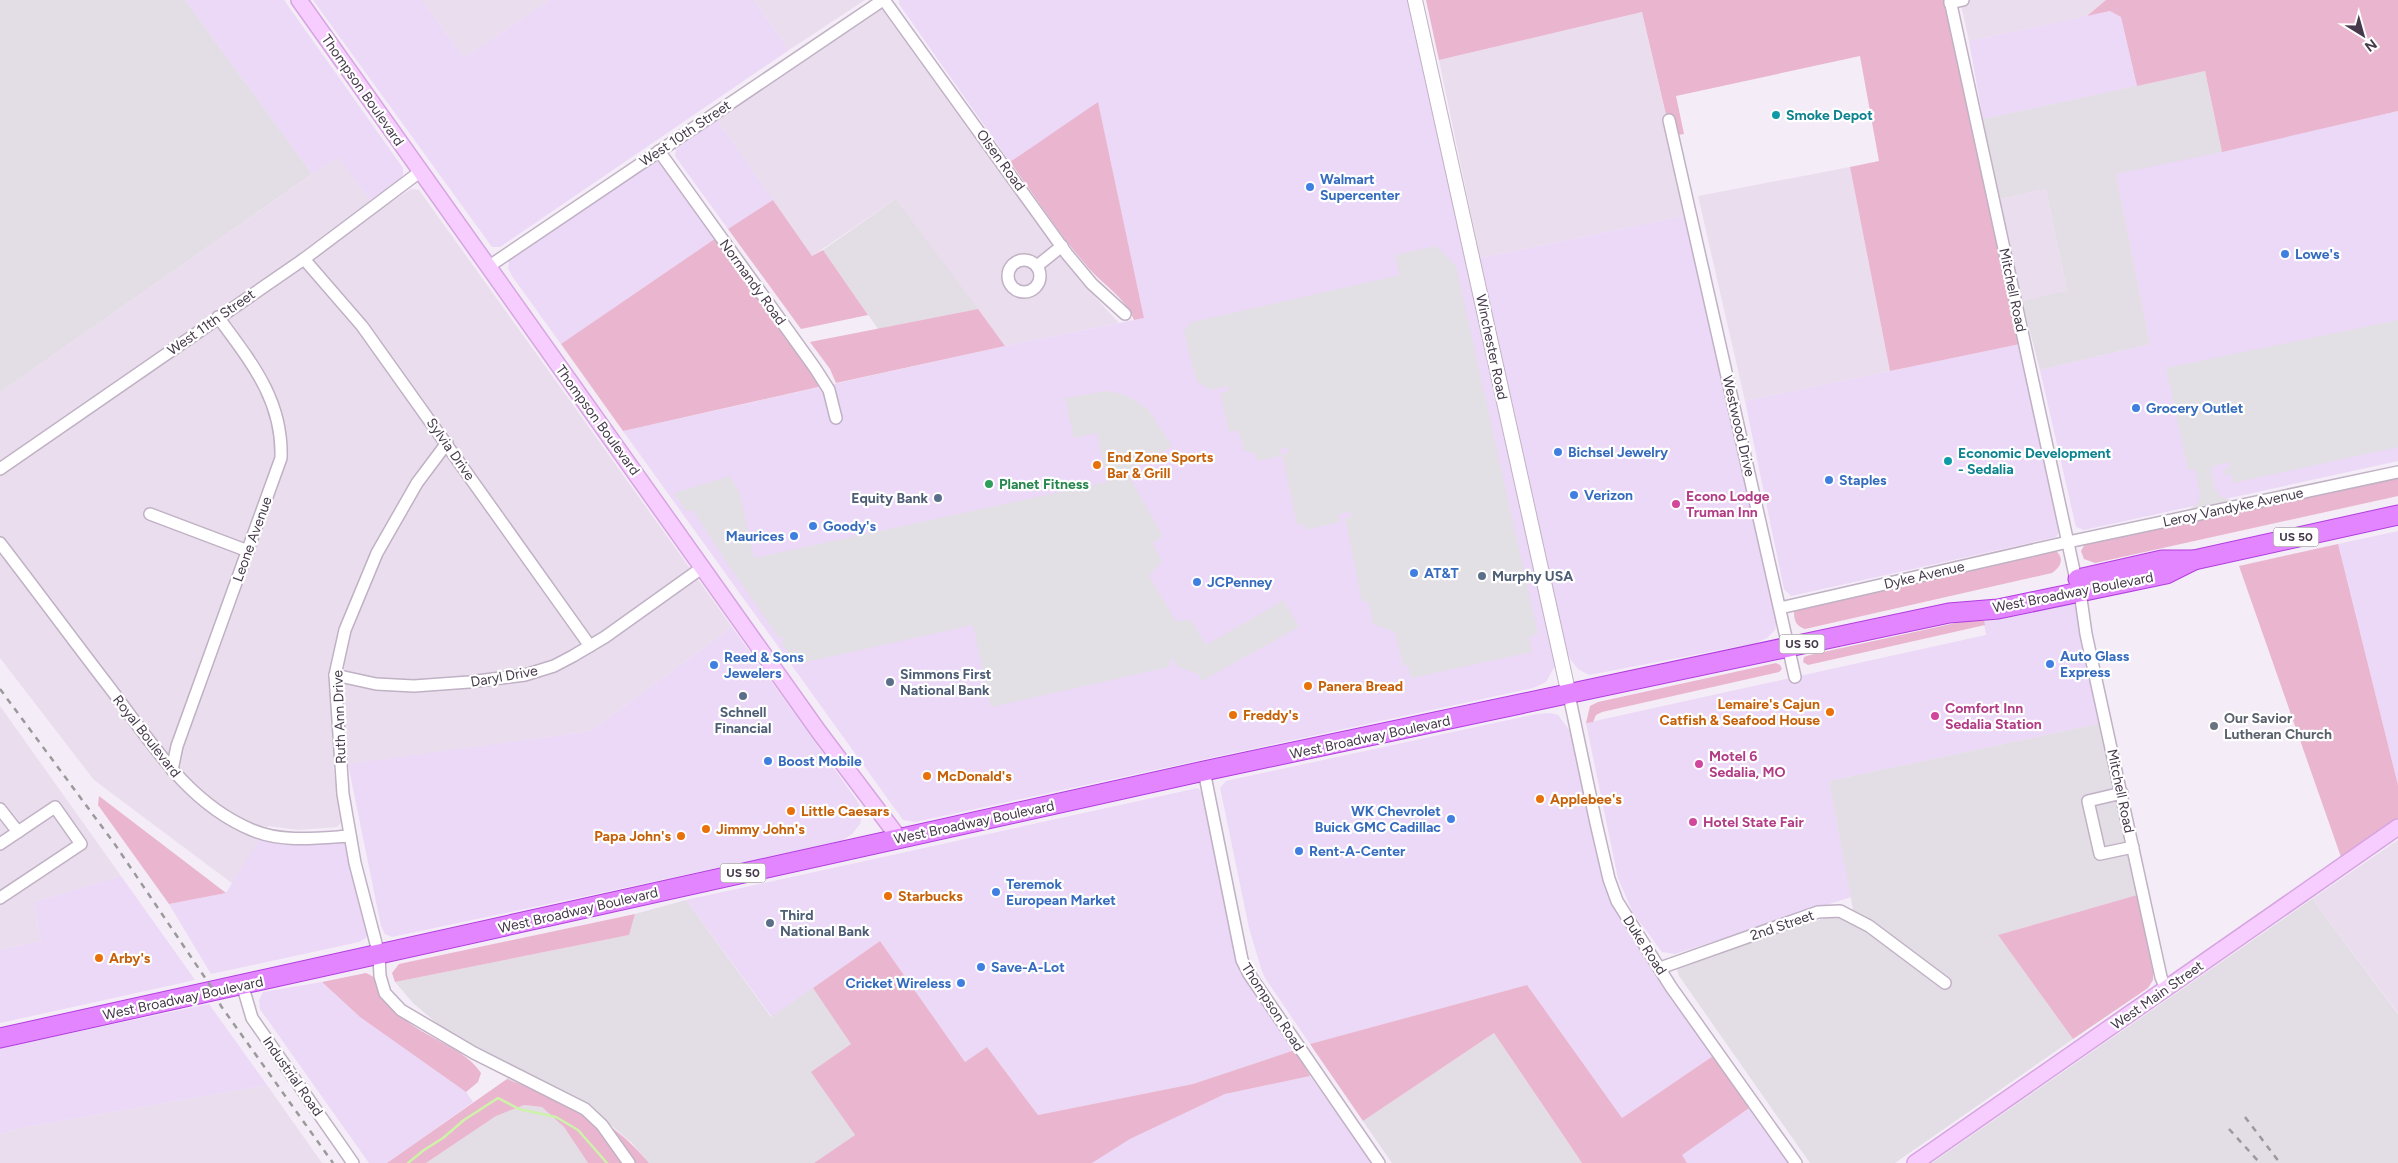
<svg xmlns="http://www.w3.org/2000/svg" width="2398" height="1163" viewBox="0 0 2398 1163" font-family="Figtree,sans-serif">
<style>
.residential{fill:#eadeee}
.commercial{fill:#ecd8f7}
.industrial{fill:#e3dde6}
.green{fill:#eab5ce}
.parking{fill:#e3e0e5}
.lines{fill:none;stroke-linecap:round;stroke-linejoin:round}
.stream{stroke:#cef2a9;stroke-width:2.5}
.minor-casing{stroke:#c0b1c5;stroke-width:14}
.tertiary-casing{stroke:#c0b1c5;stroke-width:16}
.secondary-casing{stroke:#d7a4e2;stroke-width:18}
.trunk-casing{stroke:#b13ddf;stroke-width:21}
.minor{stroke:#fff;stroke-width:11}
.tertiary{stroke:#fff;stroke-width:14}
.secondary{stroke:#f7cdff;stroke-width:15}
.trunk{stroke:#e385fe;stroke-width:19}
.rail{stroke:#9a9a9a;stroke-width:2.5;stroke-dasharray:6 6;stroke-linecap:butt}
.culture-dot{fill:#0f9aa8;stroke:#fff;stroke-width:2}
.shop-dot{fill:#3f7fe0;stroke:#fff;stroke-width:2}
.food-dot{fill:#e8710a;stroke:#fff;stroke-width:2}
.leisure-dot{fill:#2e9e5b;stroke:#fff;stroke-width:2}
.service-dot{fill:#5c6f8a;stroke:#fff;stroke-width:2}
.hotel-dot{fill:#d1479c;stroke:#fff;stroke-width:2}
.worship-dot{fill:#6b7280;stroke:#fff;stroke-width:2}
.labels{text-anchor:middle;stroke-width:4.5;stroke-linejoin:round;paint-order:stroke}
.shield{fill:#fff;stroke:#7d7481;stroke-width:1}
.shield-label{font-size:12px;font-weight:bold;fill:#45394b}
.street-label{font-size:14px;fill:#45394b;stroke:#fff}
.culture-label{font-size:14px;font-weight:bold;fill:#0d838f;stroke:#fff;text-anchor:start}
.shop-label{font-size:14px;font-weight:bold;fill:#366cbe;stroke:#fff;text-anchor:start}
.food-label{font-size:14px;font-weight:bold;fill:#c56008;stroke:#fff;text-anchor:start}
.leisure-label{font-size:14px;font-weight:bold;fill:#27864d;stroke:#fff;text-anchor:start}
.hotel-label{font-size:14px;font-weight:bold;fill:#b23c85;stroke:#fff;text-anchor:start}
.service-label{font-size:14px;font-weight:bold;fill:#4e5e75;stroke:#fff;text-anchor:start}
.worship-label{font-size:14px;font-weight:bold;fill:#5b616d;stroke:#fff;text-anchor:start}
</style>
<rect width="100%" height="100%" fill="#f4ecf6"/>
<g class="residential">
<path d="M422 0H550L464 58Z"/>
<path d="M754 0H865L789 50Z"/>
<path d="M1960 0H2106L2087 16 1969 41Z"/>
<path d="M883 8 1083 284 1119 323 1005 346 896 199 812 256 717 120Z"/>
<path d="M1642 12 1689 215 1480 258 1439 60Z"/>
<path d="M338 156 378 211 411 189 419 190 732 627 591 731 333 767 342 822 337 827 298 830 268 826 233 884 94 780 0 658V392Z"/>
<path d="M1850 167 1890 371 1745 401 1698 196Z"/>
<path d="M2046 189 2067 292 2022 301 2000 199Z"/>
<path d="M0 706 121 876 34 902 41 941 0 950Z"/>
<path d="M2398 840V1013L2312 899Z"/>
<path d="M267 1085 322 1163H0V1134L21 1128Z"/>
</g>
<g class="commercial">
<path d="M185 0H284L403 168V175L395 184 370 200 338 157 312 174Z"/>
<path d="M313 0H422L464 58 550 0H754L789 50 500 247H492Z"/>
<path d="M899 0H1409L1556 664 1546 682 1533 688 915 822 903 820 623 431 1005 346 1144 318 1098 103 1010 162 899 4Z"/>
<path d="M2110 11 2121 17 2137 86 1983 119 1969 41Z"/>
<path d="M2398 111V461L2084 530 2076 527 2040 370 2150 344 2116 174Z"/>
<path d="M717 120 773 200 728 229 675 156 676 149Z"/>
<path d="M659 159 719 236 561 344 512 276 508 268 509 261Z"/>
<path d="M1689 215 1777 621 1775 630 1767 638 1756 643 1589 675 1578 669 1570 659 1564 645 1480 258Z"/>
<path d="M2020 344 2061 528 2056 537 1791 596 1784 589 1745 401Z"/>
<path d="M2398 531V785L2338 544Z"/>
<path d="M2073 600 2077 606 2102 723 1829 781 1851 897 1675 954 1662 952 1633 913 1618 878 1586 723 1986 635 1983 617Z"/>
<path d="M732 627 858 802 862 814 860 824 852 834 840 842 392 937 385 934 381 926 348 764 591 731Z"/>
<path d="M1550 713 1558 715 1570 731 1603 875 1716 1054 1622 1118 1527 985 1310 1044 1265 978 1261 968 1249 928 1222 797 1220 788 1226 781 1537 714Z"/>
<path d="M1198 788 1202 792 1238 945 1295 1050 1193 1084 1038 1115 987 1047 965 1062 880 941 772 1017 686 900Z"/>
<path d="M261 837 341 839 348 843 369 932 366 938 359 942 211 974 169 904 226 893Z"/>
<path d="M121 876 195 980 0 1023V950L41 941 34 902Z"/>
<path d="M322 982 360 1017 466 1092 473 1102 387 1163H369L260 1009 259 1000 263 992Z"/>
<path d="M209 1004 267 1085 21 1128 0 1134V1048Z"/>
<path d="M1310 1076 1372 1163H1092L1130 1139 1225 1094Z"/>
<path d="M1752 1106 1791 1163H1687L1681 1155Z"/>
</g>
<g class="industrial">
<path d="M0 0H185L312 174 0 392Z"/>
<path d="M2205 71 2222 152 2116 174 2150 344 2040 370 2022 301 2067 291 2046 189 2000 199 1983 119Z"/>
<path d="M896 199 978 309 878 329 823 250Z"/>
<path d="M2102 723 2137 895 1998 935 2073 1039 1895 1163H1810L1679 976 1677 969 1682 964 1853 909 1829 781Z"/>
<path d="M2312 899 2398 1014V1163H1932Z"/>
<path d="M686 900 771 1017 813 988 852 1044 812 1072 855 1135 814 1163H649L632 1143 612 1126 572 1104 507 1079 511 1066 440 1026 413 1003 395 982 629 935 635 914Z"/>
<path d="M1494 1033 1582 1163H1392L1363 1121Z"/>
<path d="M524 1105 542 1107 564 1127 588 1163H426L496 1116Z"/>
</g>
<g class="green">
<path d="M1426 0H1945L2020 344 1890 371 1850 167 1879 161 1860 56 1676 96 1684 134 1671 136 1642 12 1439 60Z"/>
<path d="M2106 0H2398V111L2222 152 2205 71 2137 86 2121 17 2110 11 2087 16Z"/>
<path d="M1098 102 1144 318 1134 320C1124 295 1102 285 1086 265 1058 233 1035 196 1010 162Z"/>
<path d="M773 200 812 256 823 250 868 315 801 329 728 229Z"/>
<path d="M719 236 823 386 623 431 561 344Z"/>
<path d="M978 309 1005 346 836 383 830 369 810 342Z"/>
<path d="M2398 473V496L2095 563 2084 559 2081 551 2085 544Z"/>
<path d="M2338 544 2398 785V819L2341 857 2239 566Z"/>
<path d="M2055 550C2065 558 2061 567 2052 573L1805 629C1796 626 1794 621 1794 611L1802 605Z"/>
<path d="M1983 617 1985 625 1808 665 1803 662 1804 657 1810 655Z"/>
<path d="M1776 663 1780 665 1782 669 1779 672 1602 712 1596 715 1593 722 1586 723 1590 706 1598 702Z"/>
<path d="M99 796 226 893 169 904 98 805Z"/>
<path d="M2137 895 2153 972V980L2148 988 2073 1039 1998 935Z"/>
<path d="M635 914 629 935 395 982 392 973 399 964Z"/>
<path d="M880 941 965 1062 987 1047 1038 1115 1193 1084 1295 1050 1310 1076 1225 1094 1130 1139 1092 1163H814L855 1135 811 1072 851 1044 813 988Z"/>
<path d="M366 973C386 980 392 1008 408 1022 431 1040 464 1048 481 1073L478 1082 466 1092 360 1017 322 982Z"/>
<path d="M1527 985 1622 1118 1716 1054 1752 1106 1682 1155 1687 1163H1582L1494 1033 1363 1121 1310 1044Z"/>
<path d="M507 1079C565 1101 608 1113 649 1163H588L564 1127 542 1107 524 1105 496 1116 426 1163H387Z"/>
</g>
<g class="parking">
<path d="M1436 246 1456 266 1538 634 1529 637 1532 652 1411 678 1408 665 1403 666 1395 632 1373 624 1368 601 1362 602 1345 518 1351 517V511L1338 515 1340 522 1305 530 1304 524 1297 525 1282 454 1288 453 1287 448 1280 449 1281 456 1257 461 1255 454 1244 450 1238 430 1229 432 1220 393 1229 391 1228 386 1211 390 1199 383 1195 377 1184 331 1192 322 1400 275 1395 255Z"/>
<path d="M2398 320V447L2233 483 2232 474 2225 476 2224 470 2230 467V462L2214 466 2211 471 2215 489 2220 496 2233 501 2187 511 2198 503 2200 495 2195 469 2188 470 2166 368Z"/>
<path d="M1107 391 1126 395 1148 409 1172 446 1127 473 1163 536 1152 543 1162 561 1149 576 1176 621 1191 620 1206 645 1284 600 1299 627 1202 681 1198 674 1176 666 1173 659H1171L1169 667 991 707 973 625 797 664 782 644 785 636 780 639 730 567 693 510 686 511 674 493 730 476 740 494 754 558 1107 482 1097 433 1074 438 1065 398Z"/>
</g>
<g class="lines">
<path class="stream" d="M408 1163 424 1150 443 1138 464 1120 498 1098 519 1109 556 1117 578 1130 607 1163"/>
<g class="minor-casing">
<g id="minor">
<path d="M884 0 1067 254 1092 284 1125 314"/>
<path d="M1950 0 2076 580"/>
<path d="M1950 3 1963 0"/>
<path d="M1669 120 1795 677"/>
<path d="M659 151 815 368 829 390 836 418"/>
<path d="M304 259 362 326 590 646"/>
<circle cx="1024" cy="276" r="16"/>
<path d="M1037 266 1062 246"/>
<path d="M488 267 883 0"/>
<path d="M447 443 417 483 377 553 345 630 335 675 343 794 355 863 379 955 380 976 385 993 401 1010 474 1053 585 1109 602 1125 629 1163"/>
<path d="M0 469 304 259 421 171"/>
<path d="M150 514 248 551"/>
<path d="M0 543C37 591 73 640 110 688 151 742 187 803 252 830 282 843 319 838 350 836"/>
<path d="M2080 592 2086 634 2161 977 2166 989"/>
<path d="M1780 608 2068 542 2398 472"/>
<path d="M335 675 376 684 414 686 469 682 525 675 554 666 573 656 605 637 703 567"/>
<path d="M1569 695 1596 823 1609 879 1617 901 1671 987 1796 1163"/>
<path d="M172 770 177 746 281 458C283 400 251 362 218 317"/>
<path d="M1204 771 1242 960 1249 974 1379 1163"/>
<path d="M2122 793 2088 801 2100 854 2133 847"/>
<path d="M0 809 18 832"/>
<path d="M0 844 55 807 81 844 0 898"/>
<path d="M1660 968 1818 912 1840 911 1869 926 1945 983"/>
<path d="M242 984 252 1018 353 1163"/>
</g>
</g>
<g class="tertiary-casing">
<path id="tertiary" d="M1415 0 1569 695"/>
</g>
<g class="secondary-casing">
<g id="secondary">
<path d="M299 0 819 732 899 838"/>
<path d="M1915 1163 2398 827"/>
</g>
</g>
<g class="trunk-casing">
<g id="trunk">
<path d="M2078 579 2162 560H2194L2398 515"/>
<path d="M0 1038 1204 771 1949 613 1998 609 2166 574 2194 560"/>
</g>
</g>
<use href="#minor" class="minor"/>
<use href="#tertiary" class="tertiary"/>
<use href="#secondary" class="secondary"/>
<use href="#trunk" class="trunk"/>
<g class="rail">
<path d="M0 689 114 843 214 991 221 1006 333 1163"/>
<path d="M2245 1117 2280 1163"/>
<path d="M2229 1129 2260 1163"/>
</g>
</g>
<g class="culture-dot">
<circle cx="1776" cy="115" r="5"/>
<circle cx="1948" cy="461" r="5"/>
</g>
<g class="shop-dot">
<circle cx="1310" cy="187" r="5"/>
<circle cx="2285" cy="254" r="5"/>
<circle cx="2136" cy="408" r="5"/>
<circle cx="1558" cy="452" r="5"/>
<circle cx="1829" cy="480" r="5"/>
<circle cx="1574" cy="495" r="5"/>
<circle cx="813" cy="526" r="5"/>
<circle cx="794" cy="536" r="5"/>
<circle cx="1414" cy="573" r="5"/>
<circle cx="1197" cy="582" r="5"/>
<circle cx="2050" cy="664" r="5"/>
<circle cx="714" cy="665" r="5"/>
<circle cx="768" cy="761" r="5"/>
<circle cx="1451" cy="819" r="5"/>
<circle cx="1299" cy="851" r="5"/>
<circle cx="996" cy="892" r="5"/>
<circle cx="981" cy="967" r="5"/>
<circle cx="961" cy="983" r="5"/>
</g>
<g class="food-dot">
<circle cx="1097" cy="465" r="5"/>
<circle cx="1308" cy="686" r="5"/>
<circle cx="1830" cy="712" r="5"/>
<circle cx="1233" cy="715" r="5"/>
<circle cx="927" cy="776" r="5"/>
<circle cx="1540" cy="799" r="5"/>
<circle cx="791" cy="811" r="5"/>
<circle cx="706" cy="829" r="5"/>
<circle cx="681" cy="836" r="5"/>
<circle cx="888" cy="896" r="5"/>
<circle cx="99" cy="958" r="5"/>
</g>
<circle class="leisure-dot" cx="989" cy="484" r="5"/>
<g class="service-dot">
<circle cx="938" cy="498" r="5"/>
<circle cx="1482" cy="576" r="5"/>
<circle cx="890" cy="682" r="5"/>
<circle cx="743" cy="696" r="5"/>
<circle cx="770" cy="923" r="5"/>
</g>
<g class="hotel-dot">
<circle cx="1676" cy="504" r="5"/>
<circle cx="1935" cy="716" r="5"/>
<circle cx="1699" cy="764" r="5"/>
<circle cx="1693" cy="822" r="5"/>
</g>
<circle class="worship-dot" cx="2214" cy="726" r="5"/>
<g class="labels">
<g class="shield">
<rect x="2273.5" y="527.5" width="45" height="19" rx="4"/>
<rect x="1779.5" y="634.5" width="45" height="19" rx="4"/>
<rect x="720.5" y="863.5" width="45" height="19" rx="4"/>
</g>
<g class="shield-label">
<text x="2296" y="541">US 50</text>
<text x="1802" y="648">US 50</text>
<text x="743" y="877">US 50</text>
</g>
<g class="street-label">
<text transform="translate(363 90) rotate(55)" y="5">Thompson Boulevard</text>
<text transform="translate(685 133) rotate(-34)" y="5">West 10th Street</text>
<text transform="translate(1001 160) rotate(54)" y="5">Olsen Road</text>
<text transform="translate(753 282) rotate(54)" y="5">Normandy Road</text>
<text transform="translate(2013 290) rotate(78)" y="5">Mitchell Road</text>
<text transform="translate(211 322) rotate(-35)" y="5">West 11th Street</text>
<text transform="translate(1492 347) rotate(78)" y="5">Winchester Road</text>
<text transform="translate(598 420) rotate(54)" y="5">Thompson Boulevard</text>
<text transform="translate(1739 426) rotate(77)" y="5">Westwood Drive</text>
<text transform="translate(451 449) rotate(55)" y="5">Sylvia Drive</text>
<text transform="translate(2233 507) rotate(-12)" y="5">Leroy Vandyke Avenue</text>
<text transform="translate(252 539) rotate(-70)" y="5">Leone Avenue</text>
<text transform="translate(1924 575) rotate(-13)" y="5">Dyke Avenue</text>
<text transform="translate(2073 592) rotate(-11)" y="5">West Broadway Boulevard</text>
<text transform="translate(504 676) rotate(-10)" y="5">Daryl Drive</text>
<text transform="translate(339 717) rotate(-92)" y="5">Ruth Ann Drive</text>
<text transform="translate(147 736) rotate(52)" y="5">Royal Boulevard</text>
<text transform="translate(1370 737) rotate(-12)" y="5">West Broadway Boulevard</text>
<text transform="translate(2121 791) rotate(78)" y="5">Mitchell Road</text>
<text transform="translate(974 822) rotate(-12)" y="5">West Broadway Boulevard</text>
<text transform="translate(578 910) rotate(-13)" y="5">West Broadway Boulevard</text>
<text transform="translate(1782 925) rotate(-19)" y="5">2nd Street</text>
<text transform="translate(1645 945) rotate(57)" y="5">Duke Road</text>
<text transform="translate(2157 995) rotate(-35)" y="5">West Main Street</text>
<text transform="translate(183 998) rotate(-12)" y="5">West Broadway Boulevard</text>
<text transform="translate(1273 1007) rotate(57)" y="5">Thompson Road</text>
<text transform="translate(293 1076) rotate(55)" y="5">Industrial Road</text>
</g>
<g class="culture-label">
<text x="1786" y="120">Smoke Depot</text>
<text x="1958" y="458">Economic Development<tspan x="1958" dy="16">- Sedalia</tspan></text>
</g>
<g class="shop-label">
<text x="1320" y="184">Walmart<tspan x="1320" dy="16">Supercenter</tspan></text>
<text x="2295" y="259">Lowe's</text>
<text x="2146" y="413">Grocery Outlet</text>
<text x="1568" y="457">Bichsel Jewelry</text>
<text x="1839" y="485">Staples</text>
<text x="1584" y="500">Verizon</text>
<text x="823" y="531">Goody's</text>
<text x="784" y="541" text-anchor="end">Maurices</text>
<text x="1424" y="578">AT&amp;T</text>
<text x="1207" y="587">JCPenney</text>
<text x="2060" y="661">Auto Glass<tspan x="2060" dy="16">Express</tspan></text>
<text x="724" y="662">Reed &amp; Sons<tspan x="724" dy="16">Jewelers</tspan></text>
<text x="778" y="766">Boost Mobile</text>
<text x="1441" y="816" text-anchor="end">WK Chevrolet<tspan x="1441" dy="16">Buick GMC Cadillac</tspan></text>
<text x="1309" y="856">Rent-A-Center</text>
<text x="1006" y="889">Teremok<tspan x="1006" dy="16">European Market</tspan></text>
<text x="991" y="972">Save-A-Lot</text>
<text x="951" y="988" text-anchor="end">Cricket Wireless</text>
</g>
<g class="food-label">
<text x="1107" y="462">End Zone Sports<tspan x="1107" dy="16">Bar &amp; Grill</tspan></text>
<text x="1318" y="691">Panera Bread</text>
<text x="1820" y="709" text-anchor="end">Lemaire's Cajun<tspan x="1820" dy="16">Catfish &amp; Seafood House</tspan></text>
<text x="1243" y="720">Freddy's</text>
<text x="937" y="781">McDonald's</text>
<text x="1550" y="804">Applebee's</text>
<text x="801" y="816">Little Caesars</text>
<text x="716" y="834">Jimmy John's</text>
<text x="671" y="841" text-anchor="end">Papa John's</text>
<text x="898" y="901">Starbucks</text>
<text x="109" y="963">Arby's</text>
</g>
<g class="leisure-label">
<text x="999" y="489">Planet Fitness</text>
</g>
<g class="hotel-label">
<text x="1686" y="501">Econo Lodge<tspan x="1686" dy="16">Truman Inn</tspan></text>
<text x="1945" y="713">Comfort Inn<tspan x="1945" dy="16">Sedalia Station</tspan></text>
<text x="1709" y="761">Motel 6<tspan x="1709" dy="16">Sedalia, MO</tspan></text>
<text x="1703" y="827">Hotel State Fair</text>
</g>
<g class="service-label">
<text x="928" y="503" text-anchor="end">Equity Bank</text>
<text x="1492" y="581">Murphy USA</text>
<text x="900" y="679">Simmons First<tspan x="900" dy="16">National Bank</tspan></text>
<text x="743" y="717" text-anchor="middle">Schnell<tspan x="743" dy="16">Financial</tspan></text>
<text x="780" y="920">Third<tspan x="780" dy="16">National Bank</tspan></text>
</g>
<g class="worship-label">
<text x="2224" y="723">Our Savior<tspan x="2224" dy="16">Lutheran Church</tspan></text>
</g>
</g>
<g transform="translate(2363 35) rotate(143)" stroke="#ffffff" stroke-width="4" paint-order="stroke">
<path d="M0-4L9 19L0 12L-9 19Z" fill="#45394b"/>
<text y="-8" font-size="14" font-weight="bold" text-anchor="middle" fill="#45394b">N</text>
</g>
</svg>
